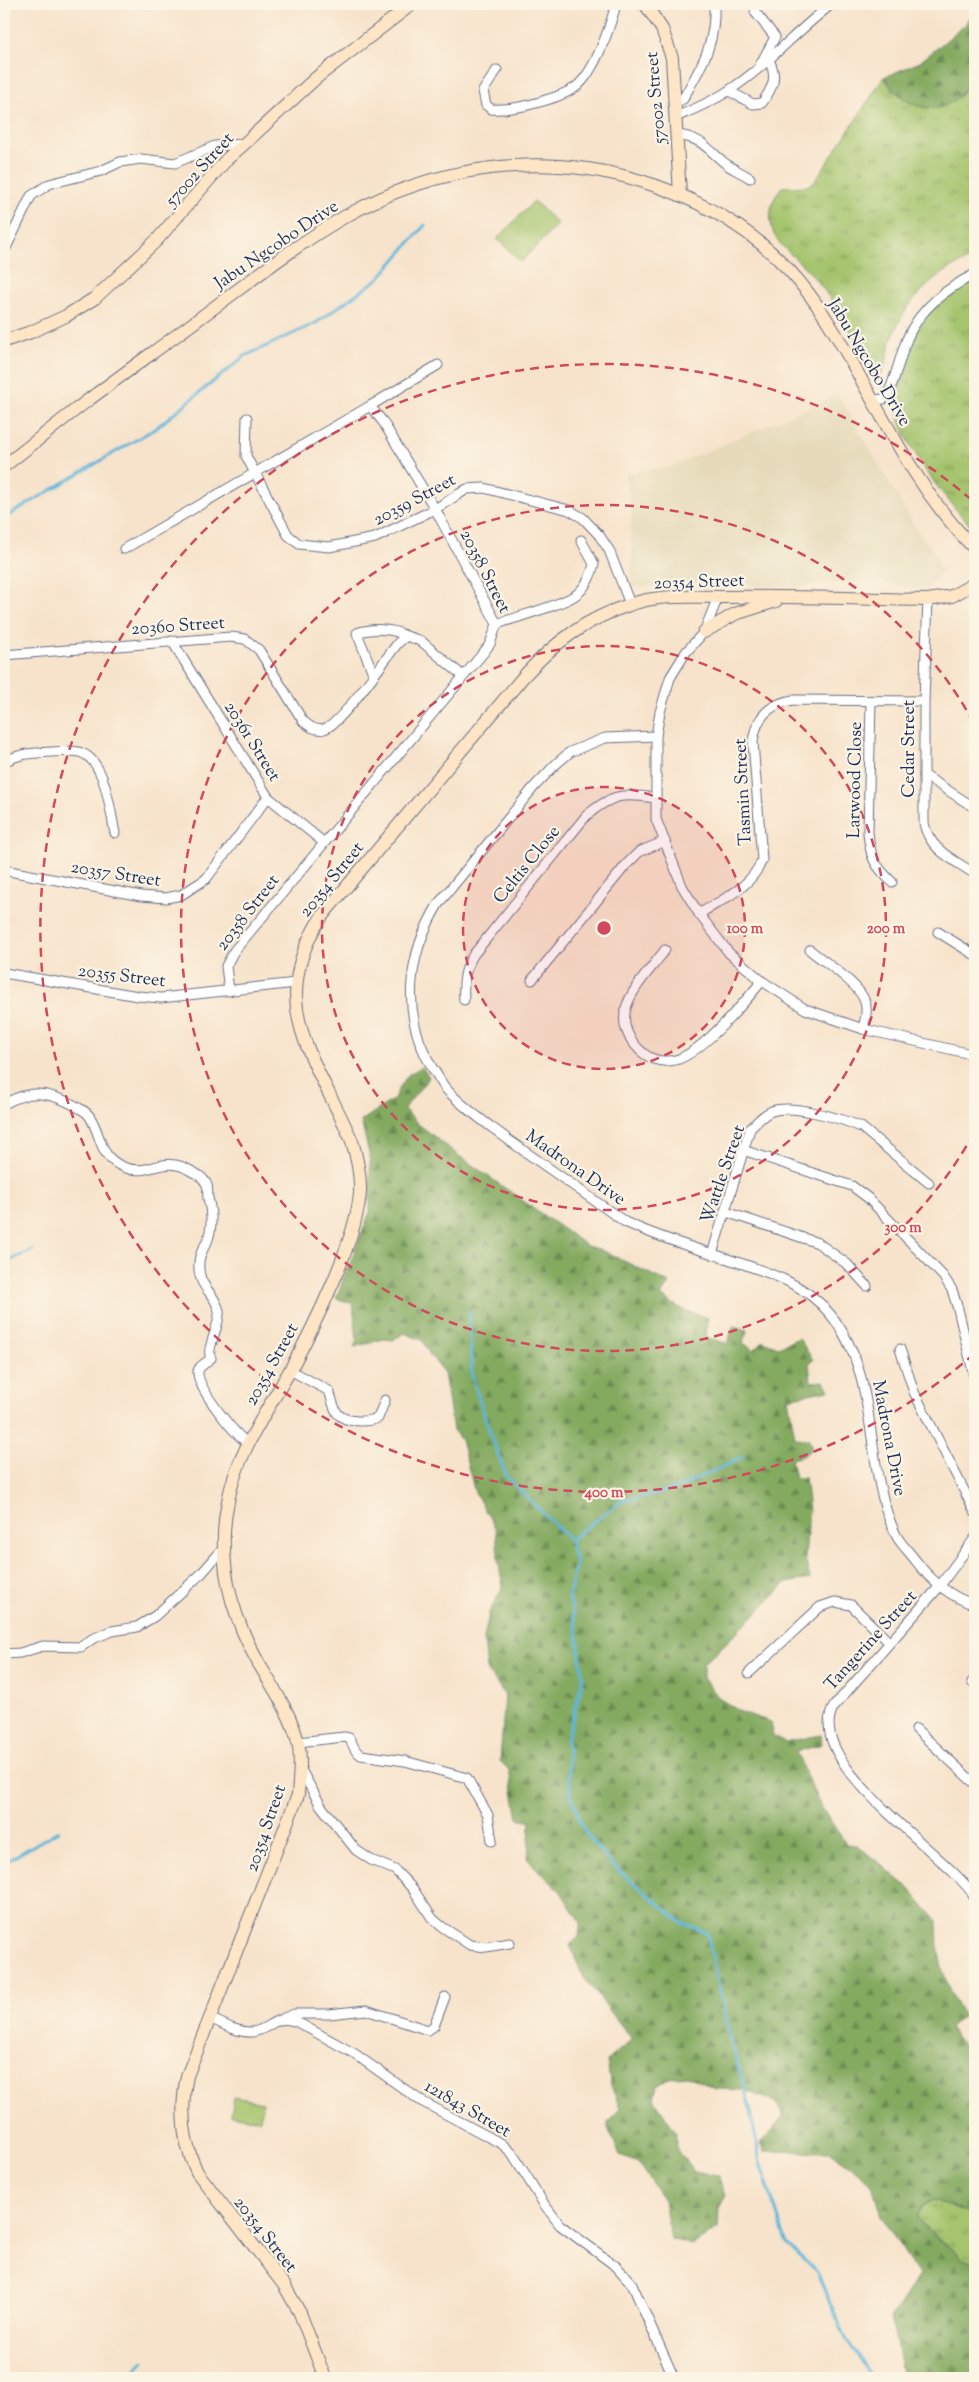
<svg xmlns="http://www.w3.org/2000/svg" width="979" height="2382" viewBox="0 0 979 2382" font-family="'Sorts Mill Goudy',serif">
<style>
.built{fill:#e6daba}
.grass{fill:url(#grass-tufts);stroke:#607a66}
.forest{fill:url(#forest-firs);stroke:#506c5f}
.garden{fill:#a5c46d;stroke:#607a66}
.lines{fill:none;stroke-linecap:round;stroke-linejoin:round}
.stream{stroke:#5eb6db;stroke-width:3}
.street-casing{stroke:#686e84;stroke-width:11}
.secondary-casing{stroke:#686e84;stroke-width:14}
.street{stroke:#fff;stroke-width:9}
.secondary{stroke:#fde5c5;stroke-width:12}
.ring{fill:none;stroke:#d1495b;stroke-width:2.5;stroke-dasharray:9 6}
.labels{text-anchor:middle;stroke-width:4.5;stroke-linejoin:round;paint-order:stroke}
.street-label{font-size:18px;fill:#1b2f5e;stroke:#fcf5e5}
.centre{fill:#d1495b;stroke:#fcf5e5;stroke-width:2.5}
.ring-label{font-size:15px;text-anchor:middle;font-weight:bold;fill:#d1495b;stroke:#fcf5e5;stroke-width:4.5;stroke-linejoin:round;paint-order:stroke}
</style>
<defs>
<pattern id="grass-tufts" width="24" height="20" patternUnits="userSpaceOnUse" patternTransform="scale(1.25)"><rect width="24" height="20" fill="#a5c46d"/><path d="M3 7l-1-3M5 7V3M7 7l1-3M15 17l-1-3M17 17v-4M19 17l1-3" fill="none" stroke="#86a05d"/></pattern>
<pattern id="forest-firs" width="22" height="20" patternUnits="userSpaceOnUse" patternTransform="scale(1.25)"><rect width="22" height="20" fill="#84aa60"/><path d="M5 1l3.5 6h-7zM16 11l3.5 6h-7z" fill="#6b8b52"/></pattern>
</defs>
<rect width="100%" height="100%" fill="#fcf5e5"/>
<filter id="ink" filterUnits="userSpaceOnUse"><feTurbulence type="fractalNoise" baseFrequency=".02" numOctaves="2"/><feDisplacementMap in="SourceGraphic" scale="10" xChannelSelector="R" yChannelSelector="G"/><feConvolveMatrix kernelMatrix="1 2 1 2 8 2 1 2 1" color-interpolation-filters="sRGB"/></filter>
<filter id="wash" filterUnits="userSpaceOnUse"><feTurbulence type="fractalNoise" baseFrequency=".0096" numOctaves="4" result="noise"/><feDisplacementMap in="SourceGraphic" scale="20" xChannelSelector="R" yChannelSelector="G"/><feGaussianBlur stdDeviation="1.12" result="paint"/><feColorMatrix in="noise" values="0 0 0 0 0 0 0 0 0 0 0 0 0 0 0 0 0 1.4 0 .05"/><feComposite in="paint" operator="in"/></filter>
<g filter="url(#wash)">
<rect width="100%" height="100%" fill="#f7e3cb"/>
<path class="built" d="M838 395 917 530 935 553 941 573 926 591 871 580 794 587 686 583 631 588V507L625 473 670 467Z"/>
<g class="grass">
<path d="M975 64V257C935 272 905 300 891 341 887 355 886 370 877 381 858 346 839 306 813 276 804 265 778 245 774 234 767 217 771 200 782 187L807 186 815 181 884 77 893 90 960 96Z"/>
<path d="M975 280V530C947 501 918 465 902 427 897 415 897 400 899 386 904 340 931 298 975 280Z"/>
<path d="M934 2200 975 2215V2263L962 2259C950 2242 926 2235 917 2217L923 2206Z"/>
</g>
<g class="forest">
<path d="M975 11C975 26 979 51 975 65 961 119 913 122 884 77L920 62 965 25Z"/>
<path d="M422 1067 429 1077 404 1109 418 1124 458 1155 587 1246 599 1249 669 1283 661 1296 681 1309 708 1318 706 1337 728 1344 733 1326 748 1330 743 1343 754 1350 763 1341 778 1347 799 1338 813 1360 809 1364 811 1382 824 1381 829 1390 788 1398 795 1438 809 1439 812 1448 803 1456 791 1459 795 1478 805 1477 809 1510 805 1558 810 1579 786 1583 717 1652 703 1663V1678L720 1699 741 1712 771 1722 773 1736 785 1742 821 1735 822 1744 796 1752 819 1803 846 1844 857 1845 908 1887 937 1921C937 1957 944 1986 964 2016L950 2027 955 2038 975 2054V2215L934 2200 923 2206 917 2217C926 2235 950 2243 962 2259L975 2263V2378H903L891 2318 919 2275 881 2217 872 2184 831 2152 764 2151 760 2144 783 2118 782 2110 774 2102 745 2090 716 2089 687 2076 670 2078 657 2086 654 2099 676 2132C673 2150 684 2157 694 2172L718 2176 726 2194 719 2209 718 2229 692 2245 671 2239 664 2200 638 2162 620 2155 608 2128V2123L620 2108 610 2083 607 2061C614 2052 627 2048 631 2038L582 1975 570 1945 579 1937 580 1922 561 1892 528 1860 530 1822 518 1818 509 1770 500 1761 505 1695 487 1670 484 1639 489 1613 503 1587 498 1559 496 1529 475 1493 461 1440 453 1430 444 1373 430 1355 422 1340 404 1333 394 1340 384 1339 354 1347 357 1339 353 1304 336 1298 370 1212V1158L361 1121 394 1099 401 1085 409 1074Z"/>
</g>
<g class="garden">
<path d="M534 201 558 224 521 262 497 239Z"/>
<path d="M234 2097 263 2102 260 2120 231 2115Z"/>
</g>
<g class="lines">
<g class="stream">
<path d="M4 518 156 428 245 356 316 323 379 278 425 225"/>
<path d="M4 1263 33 1250"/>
<path d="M469 1311 472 1376 488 1427 506 1476 570 1540 576 1563 569 1596 576 1626 583 1678 567 1739 570 1792 584 1831 612 1865 681 1922 707 1933 731 2041 751 2111 760 2163 787 2244 817 2272 845 2337 872 2378"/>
<path d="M570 1540 620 1502 675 1489 743 1457"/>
<path d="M4 1863 58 1831"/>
<path d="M126 2378 144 2361"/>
</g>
</g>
</g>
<g filter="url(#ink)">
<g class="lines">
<g class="street-casing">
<g id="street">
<path d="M755 12 775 37 760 65"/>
<path d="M497 70 483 91 486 105 491 109C506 110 522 107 536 103 550 99 564 95 576 87 595 72 610 27 616 4"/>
<path d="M729 91 753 104 762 103C773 87 778 78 769 60"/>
<path d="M676 102 683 99C702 65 716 44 714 4"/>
<path d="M676 117C694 109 712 102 728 91 766 67 796 31 832 4"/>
<path d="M677 135C703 138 707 149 726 164 733 169 742 173 750 178"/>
<path d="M4 252 31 196 49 184 101 171 120 162 141 159 175 163 215 146 244 144"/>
<path d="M873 400 884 399 888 394C896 376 900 357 907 339 920 308 946 289 975 274"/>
<path d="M370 406 438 365"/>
<path d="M247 418 246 456 288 535 299 544 329 547 375 538 435 509 467 489 484 488 569 510 583 518 599 535 609 550 630 604"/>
<path d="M124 549 370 406 383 422 435 509 497 624 490 644 484 652 234 951 226 966 229 991"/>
<path d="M718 597 704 632 686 652 670 678 660 712 656 736V819L682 886 699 914 729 953 762 981 805 1009 863 1029 975 1055"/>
<path d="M928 600 924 701V823C929 850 954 860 975 874"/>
<path d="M497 624C516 617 563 605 577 594 586 587 592 574 594 564L581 540"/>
<path d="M172 641 268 797 323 842"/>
<path d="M4 655 231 637 245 639 259 650 303 721C309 726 315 731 324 729 340 726 385 659 398 643L406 636 421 641 463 676"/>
<path d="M373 673 357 633C371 628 393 628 406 636"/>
<path d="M871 701 868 832C870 857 874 865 892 882"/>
<path d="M656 736 605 738 570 752 555 765 534 787 439 903C407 955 400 1015 433 1069 438 1076 442 1085 448 1091 466 1110 489 1125 510 1141 548 1168 587 1195 625 1222 657 1237 691 1247 725 1258 763 1271 803 1281 830 1314 882 1377 862 1468 897 1537 902 1545 910 1553 916 1561 931 1581 951 1597 975 1605"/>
<path d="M4 762C19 753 35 753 52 752 61 752 71 750 79 752 106 759 110 811 115 833"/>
<path d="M924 775 975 808"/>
<path d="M4 870 141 896 166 898 181 895 206 879 268 797"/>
<path d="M699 914C723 899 751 888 762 860L753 742C756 718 768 704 793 700L924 701"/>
<path d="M938 932 975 955"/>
<path d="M665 950C640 984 601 1016 643 1053 653 1061 666 1063 679 1059 706 1048 743 1004 762 981"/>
<path d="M810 950C824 962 860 984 865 1002 868 1011 865 1020 863 1029"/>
<path d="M4 973 138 996 161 998 296 983"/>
<path d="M532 980 626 865 639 852 665 841"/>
<path d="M464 1000C463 983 464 969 474 954L586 816C612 794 622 793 655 798"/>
<path d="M4 1104C30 1090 45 1091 72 1104 78 1108 87 1111 90 1117 103 1138 98 1158 126 1168 150 1176 164 1154 191 1171 197 1174 203 1177 206 1183 209 1187 207 1193 208 1198 212 1213 213 1227 207 1242 203 1249 199 1255 199 1263 197 1288 216 1293 219 1311 221 1324 205 1350 211 1358 207 1363 198 1366 198 1372 197 1388 235 1435 248 1443"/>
<path d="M743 1150 852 1186 868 1198 943 1276 952 1290 958 1309 975 1380"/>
<path d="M726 1212 818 1243 847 1264 867 1286"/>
<path d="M712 1254 750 1129C757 1122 763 1114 772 1111 793 1104 840 1118 861 1127L929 1183"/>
<path d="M900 1349 914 1392 975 1512"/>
<path d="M290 1370 329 1391C332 1398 333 1408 338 1414 346 1423 368 1422 378 1418L385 1400"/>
<path d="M975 1538 939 1587 834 1706C800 1763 948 1854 975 1897"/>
<path d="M4 1654 20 1653 43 1646 81 1647 92 1639 112 1631 137 1627 155 1616 201 1574 223 1549"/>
<path d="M749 1673 820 1607 835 1602 851 1605 889 1642"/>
<path d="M972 1682H975"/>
<path d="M916 1729 975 1784"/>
<path d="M298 1742 344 1737 349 1738 356 1751 361 1755 405 1761 467 1778 488 1815 492 1841"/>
<path d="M300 1768 321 1806 356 1850 371 1860 395 1870 413 1889 432 1918 441 1926 470 1945 486 1947 510 1943"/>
<path d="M210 2018C223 2024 238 2033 252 2032 271 2030 274 2013 297 2022L355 2054 421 2101 502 2144 512 2153 544 2204 560 2225 617 2267 632 2284 674 2378"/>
<path d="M284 2018 294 2014H329L366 2010 428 2030 434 2026 445 1997"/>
</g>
</g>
<g class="secondary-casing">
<g id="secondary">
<path d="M645 4 662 29 672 58 680 195"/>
<path d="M4 341 31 332 66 316 95 298 156 241 227 159 244 144 316 78 412 4"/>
<path d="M4 466C32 445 59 422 87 401 127 371 168 342 208 312 253 279 297 244 346 216 436 165 542 151 641 181 697 198 749 227 789 270 819 302 840 341 861 379 894 439 926 500 975 549"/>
<path d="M704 632 735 614 776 601"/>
<path d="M325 2378 300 2313 284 2285 197 2172C182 2141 180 2110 187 2076L298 1795C299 1777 302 1759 298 1742 291 1714 274 1689 259 1664 230 1613 216 1559 228 1501 237 1453 266 1413 289 1372 313 1329 356 1242 360 1193 361 1175 357 1158 352 1141 316 1059 264 1004 322 916L524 676C554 643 586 619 629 605 660 594 692 597 723 597 791 596 860 599 928 600L952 596 975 583"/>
</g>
</g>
<use href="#street" class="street"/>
<use href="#secondary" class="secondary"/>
</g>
</g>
<circle cx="604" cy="928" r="141" fill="#d1495b" fill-opacity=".12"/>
<g class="ring">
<circle cx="604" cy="928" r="141"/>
<circle cx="604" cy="928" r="282"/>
<path d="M974 1133A423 423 0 1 1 974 723"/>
<path d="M974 1354A564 564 0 1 1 974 502"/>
</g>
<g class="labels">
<g class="street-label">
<text transform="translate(655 98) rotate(-95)" y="6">57002 Street</text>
<text transform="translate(199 169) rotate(-48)" y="6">57002 Street</text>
<text transform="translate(276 244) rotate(-34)" y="6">Jabu Ngcobo Drive</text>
<text transform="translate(870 362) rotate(59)" y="6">Jabu Ngcobo Drive</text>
<text transform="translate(414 499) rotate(-28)" y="6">20359 Street</text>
<text transform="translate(486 571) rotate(63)" y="6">20358 Street</text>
<text transform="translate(699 581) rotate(-2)" y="6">20354 Street</text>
<text transform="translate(178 625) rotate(-4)" y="6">20360 Street</text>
<text transform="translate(253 741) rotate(58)" y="6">20361 Street</text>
<text transform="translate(908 749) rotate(-90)" y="6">Cedar Street</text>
<text transform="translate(854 780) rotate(-89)" y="6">Larwood Close</text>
<text transform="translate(742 792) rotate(-93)" y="6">Tasmin Street</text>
<text transform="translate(526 864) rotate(-51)" y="6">Celtis Close</text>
<text transform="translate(116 873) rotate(9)" y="6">20357 Street</text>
<text transform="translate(331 879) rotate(-51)" y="6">20354 Street</text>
<text transform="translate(247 912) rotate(-52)" y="6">20358 Street</text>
<text transform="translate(122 975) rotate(7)" y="6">20355 Street</text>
<text transform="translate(576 1167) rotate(35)" y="6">Madrona Drive</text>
<text transform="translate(722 1174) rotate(-71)" y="6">Wattle Street</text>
<text transform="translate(271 1364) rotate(-61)" y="6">20354 Street</text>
<text transform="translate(890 1438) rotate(79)" y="6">Madrona Drive</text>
<text transform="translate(870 1640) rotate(-48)" y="6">Tangerine Street</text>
<text transform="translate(265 1828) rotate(-71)" y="6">20354 Street</text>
<text transform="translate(468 2108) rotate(30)" y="6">121843 Street</text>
<text transform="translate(266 2234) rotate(52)" y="6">20354 Street</text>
</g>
</g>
<circle cx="604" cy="928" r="8" class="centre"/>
<g class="ring-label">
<text x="745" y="933">100 m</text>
<text x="886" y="933">200 m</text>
<text x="903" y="1232">300 m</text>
<text x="604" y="1497">400 m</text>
</g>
<rect width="979" height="2382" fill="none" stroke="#fcf5e5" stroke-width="20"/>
</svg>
